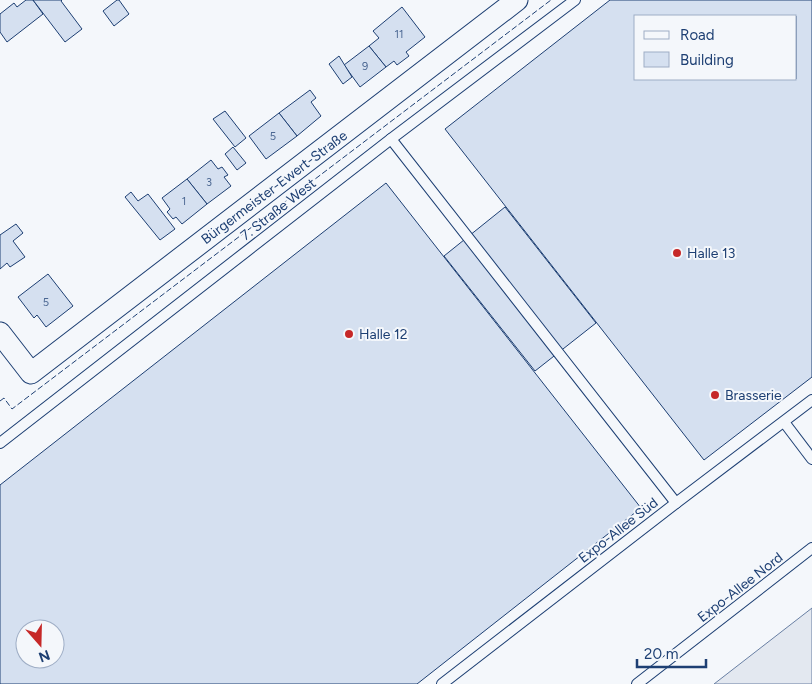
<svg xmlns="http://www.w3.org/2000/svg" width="812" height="684" viewBox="0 0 812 684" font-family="Figtree,sans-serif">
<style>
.parking{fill:#e3e8f0;stroke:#687fa3}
.building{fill:#d5e0f0;stroke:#1d3f73;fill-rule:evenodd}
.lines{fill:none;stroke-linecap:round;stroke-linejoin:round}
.service-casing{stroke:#1d3f73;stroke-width:12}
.minor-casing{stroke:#1d3f73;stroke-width:23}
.service{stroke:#f4f7fb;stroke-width:10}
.minor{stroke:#f4f7fb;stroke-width:21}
.fence{stroke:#1d3f73;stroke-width:1;stroke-dasharray:6 2.5;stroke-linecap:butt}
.poi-dot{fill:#c62828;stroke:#f4f7fb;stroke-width:2}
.labels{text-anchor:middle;stroke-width:4;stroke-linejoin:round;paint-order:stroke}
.number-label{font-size:11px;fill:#4b6792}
.street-label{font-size:14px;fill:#1d3f73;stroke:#f4f7fb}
.poi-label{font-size:14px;fill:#1d3f73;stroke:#f4f7fb;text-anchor:start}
</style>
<rect width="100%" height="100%" fill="#f4f7fb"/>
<path class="parking" d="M812 608V684H714Z"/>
<g class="building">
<path d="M26 0H33L43 14 7 42 0 32V14L14 3 17 7Z"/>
<path d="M33 0H62L61 1 82 29 65 42Z"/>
<path d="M117 0H119L129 14 114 26 103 11Z"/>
<path d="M610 0H812V377L704 460 445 129ZM636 16H796V79H636Z"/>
<path d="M402 7 425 37 406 52 409 56 397 65 394 61 386 67 369 46 379 38 373 31Z"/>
<path d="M369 46 386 67 360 87 344 65Z"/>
<path d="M339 56 352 77 343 84 329 64Z"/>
<path d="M310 90 316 98 311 102 321 116 297 136 279 113Z"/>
<path d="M225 111 246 138 235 147 213 119Z"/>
<path d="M279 113 297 136 266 159 249 136Z"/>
<path d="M233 147 246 163 237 170 225 154Z"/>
<path d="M211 160 218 169 222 167 228 175 224 177 231 186 207 204 187 179Z"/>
<path d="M187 179 207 204 182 224 176 217 173 219 167 212 170 209 162 198Z"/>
<path d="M386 183 641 508 417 684H0V485ZM25 629H55V659H25Z"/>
<path d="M131 192 138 201 148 194 175 229 160 240 125 197Z"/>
<path d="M505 207 596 323 535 371 444 256Z"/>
<path d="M16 224 23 233 13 241 25 257 10 267 7 263 0 269V235Z"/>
<path d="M48 274 73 306 46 327 37 315 34 318 18 297Z"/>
</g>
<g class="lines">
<g class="service-casing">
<g id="service">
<path d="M391 139 676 503"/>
<path d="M784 422 812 459"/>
<path d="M0 443 391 139 575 0"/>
<path d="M442 684 676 503 812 400"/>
<path d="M637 684 812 548"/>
</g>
</g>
<g class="minor-casing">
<path id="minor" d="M0 333 31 373 517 0"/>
</g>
<use href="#service" class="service"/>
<use href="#minor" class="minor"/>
<path class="fence" d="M0 401 4 398 12 409 551 0"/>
</g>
<g class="poi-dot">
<circle cx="677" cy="253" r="5"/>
<circle cx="349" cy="334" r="5"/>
<circle cx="715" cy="395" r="5"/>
</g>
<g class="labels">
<g class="number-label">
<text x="399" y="38">11</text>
<text x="365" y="70">9</text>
<text x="273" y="140">5</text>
<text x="209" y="186">3</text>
<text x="184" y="205">1</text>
<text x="46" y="306">5</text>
</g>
<g class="street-label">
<text transform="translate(274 187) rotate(-37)" y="5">Bürgermeister-Ewert-Straße</text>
<text transform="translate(278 209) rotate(-38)" y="5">7. Straße West</text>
<text transform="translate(618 530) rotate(-38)" y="5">Expo-Allee Süd</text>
<text transform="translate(740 587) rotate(-38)" y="5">Expo-Allee Nord</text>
</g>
<g class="poi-label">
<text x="687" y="258">Halle 13</text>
<text x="359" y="339">Halle 12</text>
<text x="725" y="400">Brasserie</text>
</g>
</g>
<rect x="634" y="15" width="162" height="65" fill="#f4f7fb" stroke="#9eadc5"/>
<rect x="644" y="31" width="25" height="8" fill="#f4f7fb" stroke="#9eadc5"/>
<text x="680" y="40" font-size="15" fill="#1d3f73">Road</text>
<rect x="644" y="52" width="25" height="15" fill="#d5e0f0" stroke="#9eadc5"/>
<text x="680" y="65" font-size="15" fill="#1d3f73">Building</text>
<g transform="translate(40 644) rotate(160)"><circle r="24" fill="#f4f7fb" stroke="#9eadc5"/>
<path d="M0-4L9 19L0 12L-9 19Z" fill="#c62828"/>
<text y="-8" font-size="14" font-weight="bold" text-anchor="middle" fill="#1d3f73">N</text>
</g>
<path d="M637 659v8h69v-8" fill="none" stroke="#1d3f73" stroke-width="2.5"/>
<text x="644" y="659" font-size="15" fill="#1d3f73" stroke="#f4f7fb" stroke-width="4" paint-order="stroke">20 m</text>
</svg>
